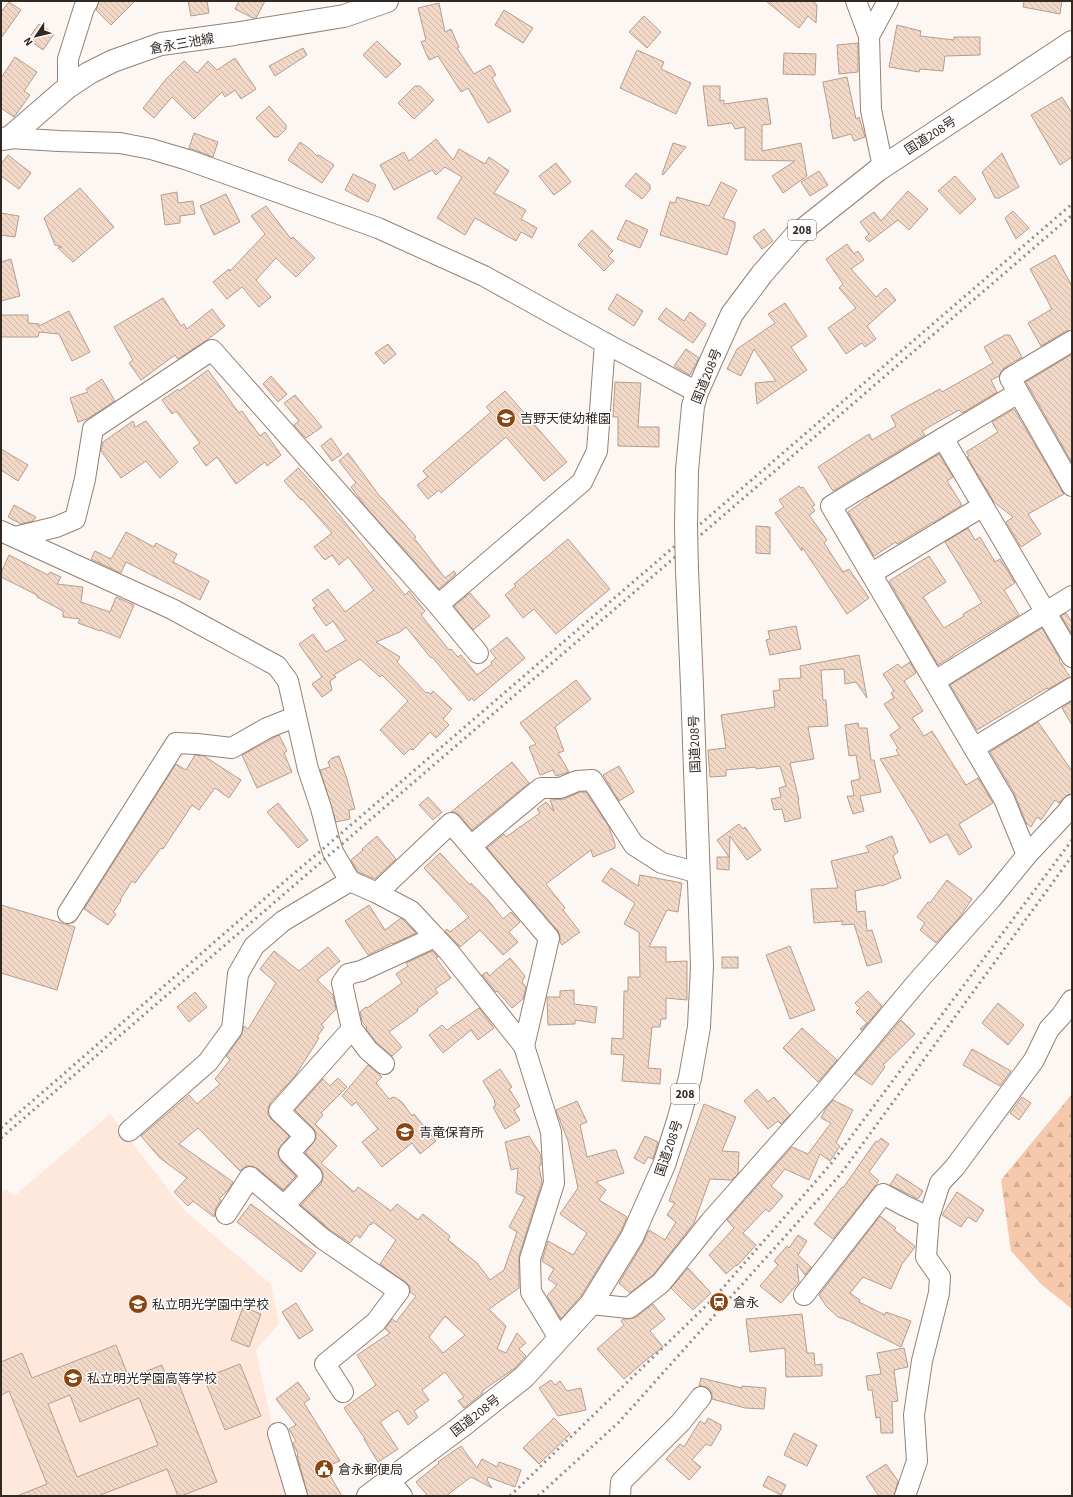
<svg xmlns="http://www.w3.org/2000/svg" width="1073" height="1497" viewBox="0 0 1073 1497" font-family="'Source Sans 3','Noto Sans JP',sans-serif">
<style>
.built{fill:#fde8db}
.forest{fill:url(#forest-firs)}
.building{fill:url(#building-back-hatch);stroke:#b69d8d;fill-rule:evenodd}
.lines{fill:none;stroke-linecap:round;stroke-linejoin:round}
.minor-casing{stroke:#988071;stroke-width:22}
.major-casing{stroke:#988071;stroke-width:24}
.highway-casing{stroke:#988071;stroke-width:24}
.minor{stroke:#fff;stroke-width:20}
.major{stroke:#fff;stroke-width:22}
.highway{stroke:#fff;stroke-width:22}
.rail{stroke:#978f8a;stroke-width:3;stroke-dasharray:2 4;stroke-linecap:butt}
.highway-bridge-casing{stroke:#988071;stroke-width:24;stroke-linecap:butt}
.highway-bridge{stroke:#fff;stroke-width:22}
.labels{text-anchor:middle;stroke-width:3;stroke-linejoin:round;paint-order:stroke}
.shield{fill:#fff;stroke:#706965;stroke-width:1}
.shield-label{font-size:12px;font-weight:bold;fill:#332923}
.street-label{font-size:13px;fill:#332923;stroke:#fff}
.poi-label{font-size:13px;fill:#332923;stroke:#fff;text-anchor:start}
</style>
<defs>
<pattern id="forest-firs" width="22" height="20" patternUnits="userSpaceOnUse"><rect width="22" height="20" fill="#f6c8ac"/><path d="M5 1l3.5 6h-7zM16 11l3.5 6h-7z" fill="#d3ac94"/></pattern>
<pattern id="building-back-hatch" width="6" height="6" patternUnits="userSpaceOnUse"><rect width="6" height="6" fill="#f2d8c7"/><path d="M-1 5l2 2M0 0l6 6M5-1l2 2" fill="none" stroke="#d0b9ab"/></pattern>
</defs>
<rect width="100%" height="100%" fill="#fdf7f4"/>
<path class="built" d="M110 1114 185 1211 271 1284 279 1324 256 1350 273 1430 293 1496H1V1193L7 1189 14 1196Z"/>
<path class="forest" d="M1072 1094V1309L1042 1285 1011 1251 1001 1180Z"/>
<g class="building">
<path d="M99 1H135L111 25 96 10Z"/>
<path d="M188 1H207L209 13 191 16Z"/>
<path d="M239 1H265L256 18H253L235 9Z"/>
<path d="M766 1H813L817 5 816 23 808 16 799 28Z"/>
<path d="M1024 1H1062L1060 14 1023 7Z"/>
<path d="M9 2 21 10 1 38V12Z"/>
<path d="M439 3 445 32 451 29 459 47 457 48 474 74 490 65 496 75 492 78 511 111 488 123 468 88 461 92 438 56 429 60 421 42 426 40 418 8Z"/>
<path d="M504 10 533 28 523 43 495 25Z"/>
<path d="M644 16 661 32 647 48 629 32Z"/>
<path d="M39 24 54 34 43 50 28 39Z"/>
<path d="M897 25 921 31 920 36 954 40V37H980V55L945 56 943 71 920 69 919 72 889 67Z"/>
<path d="M377 41 401 64 386 78 363 55Z"/>
<path d="M858 43V72L839 74 837 45Z"/>
<path d="M303 48 307 55 275 76 269 66Z"/>
<path d="M637 50 664 62 661 69 691 83 676 114 620 88Z"/>
<path d="M784 53 816 54 815 75 783 74Z"/>
<path d="M15 57 37 72 24 91 30 95 14 117 1 108V78Z"/>
<path d="M235 58 256 89 241 99 235 90 225 97 222 92 194 119 172 97 154 118 143 108 167 78 184 61 197 73 208 61 217 70Z"/>
<path d="M847 77 856 119 859 117 865 137 854 141 851 134 833 139 830 124H831L823 82Z"/>
<path d="M415 86H420L434 100 414 119 398 103Z"/>
<path d="M703 86H720V101L724 100V104L767 98 771 124 762 125V151L801 143 807 176 783 193 772 176 795 161 745 160V127L735 129 732 123 708 126Z"/>
<path d="M1062 97 1072 113V157L1060 165 1031 115Z"/>
<path d="M269 106 286 125V129L278 137H274L256 118Z"/>
<path d="M194 133 218 142 213 157 189 148Z"/>
<path d="M436 139 453 160 459 149 485 164 489 157 509 171 494 193 526 210 521 219 537 228 532 238 521 232 516 241 475 218 465 235 437 218 462 177 445 167 436 175 432 170 394 190 380 165 404 152 409 161Z"/>
<path d="M300 142 310 149 317 156 319 155 334 165 322 183 288 160Z"/>
<path d="M673 143 686 147 663 175 662 174Z"/>
<path d="M1002 153 1019 187 999 198H995L982 172Z"/>
<path d="M8 155 31 173 19 189 1 176V164Z"/>
<path d="M556 163 571 182 554 195 539 176Z"/>
<path d="M819 171 828 185 810 196 801 182Z"/>
<path d="M636 173 650 185V190L642 199 625 186Z"/>
<path d="M353 174 376 185 368 202 345 190Z"/>
<path d="M955 176 976 199 960 214 938 191Z"/>
<path d="M721 182 737 190 723 218 735 222V227L727 255 660 235 670 202 675 203 677 197 709 206Z"/>
<path d="M80 188 114 227 73 262 58 248 62 247 55 245 44 218Z"/>
<path d="M908 191 928 209 909 230 898 220 869 242 865 238 869 234 860 222 874 212 881 221Z"/>
<path d="M177 192 178 203 193 201 195 214 180 216V223L165 225 161 195Z"/>
<path d="M226 194 240 222 214 235 200 206Z"/>
<path d="M266 206 291 239 293 237 315 258 296 277 276 258 256 280 271 297 259 307 242 287 227 299 213 282 229 269 230 271 265 234 251 216Z"/>
<path d="M1013 211 1029 228 1016 239 1005 218Z"/>
<path d="M1 213 19 216 15 237 1 235Z"/>
<path d="M626 220 648 230 640 248 617 239Z"/>
<path d="M764 229 773 241 762 249 753 237Z"/>
<path d="M592 230 613 251 608 256 614 261 604 271 578 245Z"/>
<path d="M847 244 854 254 858 251 864 260 851 269 876 297 886 288 896 300 867 326 876 339 865 347 862 343 846 354 828 328 856 308 839 288 843 284 826 259Z"/>
<path d="M1055 255 1072 286V330L1066 331 1041 346 1028 323 1052 309 1030 269Z"/>
<path d="M11 259 20 296 1 301V262Z"/>
<path d="M617 294 643 311 634 326 608 309Z"/>
<path d="M163 298 181 326 184 324 187 329 212 309 225 326 207 340 178 359 175 355 141 380 129 363 133 360 114 327Z"/>
<path d="M785 303 807 336 791 347 807 370 757 404 755 383 776 381 754 349 741 376 727 369 737 349 775 323 768 314Z"/>
<path d="M666 308 684 321 690 312 706 324 693 343 658 319Z"/>
<path d="M69 311 90 352 72 361 59 334 39 332 38 337H1V315H28V323L39 324V326Z"/>
<path d="M1005 335H1010L1022 357 1004 368 999 376 991 380 997 392 962 413 959 410 922 431 925 435 833 491 818 467 869 434 872 440 896 426 891 416 908 406 940 389 942 392 993 363 984 347Z"/>
<path d="M388 344 396 354 384 364 375 353Z"/>
<path d="M686 349 699 358 690 375 674 366Z"/>
<path d="M1072 354V463L1026 382Z"/>
<path d="M208 370 239 413 242 411 260 436 265 432 281 455 267 466 265 462 236 484 217 457 206 466 193 448 200 443 176 411 172 414 162 400 178 389 179 391Z"/>
<path d="M271 376 287 394 278 402 263 384Z"/>
<path d="M102 379 115 401 87 419 78 422 70 398 88 392 86 389Z"/>
<path d="M615 382 641 383 638 427H659V447L618 446V417H613Z"/>
<path d="M505 391 567 462 544 481 506 437 441 493 439 490 428 499 417 485 428 477 423 471 491 412 486 407Z"/>
<path d="M295 395 322 427 306 438 294 425 299 421 284 403Z"/>
<path d="M1014 409 1064 494 1028 514 1041 534 1021 547 1006 522 1013 517 994 502 967 457 969 456 966 452 998 432 992 422Z"/>
<path d="M133 421 135 427 146 421 178 462 160 478 146 461 121 478 101 451 103 442Z"/>
<path d="M331 438 342 454 332 461 321 446Z"/>
<path d="M1 449 28 465 18 481 1 470Z"/>
<path d="M348 453 381 498H382L416 537 414 538 445 578 454 571 456 574 439 589 365 506 351 487 356 483 339 461Z"/>
<path d="M939 454 953 477 947 481 962 505 933 523V522L897 544 896 542 874 556 848 512 868 498 867 497Z"/>
<path d="M298 468 316 487 405 595 409 591 425 611 421 615 449 650 451 649 458 657 461 655 477 675 492 664 491 662 496 658 490 651 507 637 525 658 474 701 472 698 469 701 432 657 431 658 406 627 400 632 376 642 400 657 397 662 426 693 428 692 431 694 433 691 452 709 443 719 449 725 436 738 430 732 413 750 410 749 404 755 380 730 408 701 382 675 380 677 360 659 334 675 336 677 330 681 332 690 322 697 312 684 322 677 299 644 313 634 326 652 346 640 333 621 326 626 313 608 317 606 312 600 328 589 345 612 374 590 348 557 339 565 332 555 325 560 314 547 332 533 302 499 301 500 284 481Z"/>
<path d="M799 486 801 488 803 487 815 505 812 507 815 511 809 515 827 540 824 543 843 572 849 569 869 598 847 614 802 547V551L775 513 784 507 779 500Z"/>
<path d="M14 505 36 517 33 521 21 524 8 517Z"/>
<path d="M756 526 770 527V554L756 553Z"/>
<path d="M968 528 975 540 980 537 995 562 1000 559 1015 583 1004 590 1019 615 954 654V655L938 665 889 581 929 556 946 582 923 597 944 628 964 616 963 614 982 603 945 542Z"/>
<path d="M126 532 154 547 156 543 177 554 173 562 209 581 200 600 126 562 121 573 91 559 95 551 111 559Z"/>
<path d="M568 539 610 589 556 634 534 609 523 618 505 595 516 586 514 584Z"/>
<path d="M9 555 48 575 50 572 61 577 57 584 83 587 81 602 110 612 116 597 134 605 120 638 100 630V631L78 623 80 619 63 617V611L37 597V595L1 577V573Z"/>
<path d="M470 593 490 616 473 630 454 606Z"/>
<path d="M1066 613 1072 622V634L1061 616Z"/>
<path d="M796 626 801 649 770 655 766 640 770 639 768 631Z"/>
<path d="M1042 628 1060 659 1059 660 1070 677 1048 689 1047 688 977 730 950 685Z"/>
<path d="M859 655 867 698 856 682 845 684 844 669 821 670 823 700H826L828 726 808 727 814 759 790 763 799 800H798L801 818 785 822 782 809 774 810 771 799 781 797 779 788 786 786 780 766 756 769V767L726 770V776L710 777 708 750 726 748 721 715 775 707 773 691 780 690 779 679 801 678 800 666Z"/>
<path d="M910 662 916 673 904 681 923 711 912 718 924 736 932 731 966 785 978 778 993 803 959 824 972 847 959 855 947 834 930 843 918 821 880 759 899 755 896 750 898 748 890 735 900 728 884 704 894 698 891 693 894 691 883 674 898 664 901 668Z"/>
<path d="M576 680 591 699 555 727 564 751 558 753 569 772 556 776 553 770 540 775 529 747 536 744 520 723Z"/>
<path d="M1072 701V725L1062 708Z"/>
<path d="M1038 722 1072 771V794L1067 795 1059 803 1055 800 1041 820 1037 817 1031 827 1026 823 1014 793 990 752Z"/>
<path d="M858 723 859 728H867L871 760H874L881 792 860 796 864 811 853 814 847 796H854L851 781 860 779 856 755 849 756 845 725Z"/>
<path d="M279 735 287 751 284 753 292 772 257 788 242 755Z"/>
<path d="M195 755 204 756 241 780 229 798 215 788 199 810 192 805 163 849 161 848 135 883 132 881 120 900 121 901 113 912 116 914 108 925 84 909 176 764 186 770Z"/>
<path d="M339 756 347 779 355 809 349 810 350 819 336 822 320 770 330 767 328 762 332 758Z"/>
<path d="M512 762 529 783 472 830 459 815 455 812H451Z"/>
<path d="M619 766 634 792 619 801 603 775Z"/>
<path d="M580 792H586L609 827 615 844V848L593 857 591 850 546 884 565 908 563 910 580 932 562 945 560 942V936L558 931 487 848 504 834 506 837 540 813 537 809 546 802 554 811 550 800 564 799Z"/>
<path d="M428 797 442 812 433 820 419 805Z"/>
<path d="M278 803 308 840 298 848 267 812Z"/>
<path d="M739 824 743 829 745 827 761 850 747 860 730 836 729 870 717 869V857H729L717 840Z"/>
<path d="M377 836 396 859 375 879 358 872 351 860 363 850 362 849Z"/>
<path d="M892 836 898 852 893 856 901 878 882 886 881 885 855 891 857 912 865 911 867 931 872 930 882 962 867 966 854 924 842 925V921L814 923 811 889 838 888 831 861 869 852 866 846Z"/>
<path d="M440 853 470 885 471 883 488 900 503 919 511 912 520 922 509 932 518 942 503 955 480 930 460 947 445 931 447 929 450 932 469 917 424 868Z"/>
<path d="M611 868 638 886 640 875 682 883 678 912 667 910 649 947H666V962L687 961V1000L666 998V1019H661L660 1027H652L648 1068 661 1069 660 1084 622 1081 624 1055 611 1054 612 1038 623 1039 624 991H628V977H640L639 932 624 924 635 903 602 881Z"/>
<path d="M947 880 972 899 959 918 936 943 920 930 925 923 917 917 928 902 930 903Z"/>
<path d="M1 905 75 927 57 990 1 973Z"/>
<path d="M369 905 385 930 401 918 416 933 393 944 392 943 368 955 345 921Z"/>
<path d="M790 946 815 1010 790 1019 766 955Z"/>
<path d="M328 947 340 961 317 980 333 995 336 1009 321 1025 324 1027 317 1037 319 1038 295 1076 270 1103 268 1109V1114L271 1119 289 1136 278 1150V1156L281 1161 296 1176 283 1190 257 1168 251 1166H246L240 1171 198 1128 179 1144 233 1182 229 1189 219 1199 221 1200 216 1208 214 1217 193 1201 188 1206 174 1192 187 1178 160 1158 141 1136 189 1095 197 1104 220 1084 215 1079 230 1060 226 1056 241 1036 244 1026 248 1029 276 983 260 969 274 951 299 971Z"/>
<path d="M432 951 438 957 436 958 451 978 435 989 438 993 417 1009 418 1011 389 1032 402 1047 392 1056 376 1042 366 1029 367 1028 362 1021 360 1012 366 1007 367 1008 402 983 396 974 408 966 406 963Z"/>
<rect x="722" y="957" width="16" height="11"/>
<path d="M510 958 525 976 522 982 526 987 523 999 512 1008 497 991 496 992 482 975 487 972 489 976Z"/>
<path d="M574 990V1004L597 1007 595 1023 575 1020V1024L548 1025 547 997H560V991Z"/>
<path d="M868 991 882 1006 862 1030 860 1029 867 1023 856 1012 860 1008 855 1003Z"/>
<path d="M195 992 207 1007 189 1022 177 1007Z"/>
<path d="M998 1003 1024 1025 1008 1045 982 1023Z"/>
<path d="M479 1008 494 1028 478 1040 471 1030 443 1053 429 1035 442 1025 447 1030Z"/>
<path d="M901 1020 915 1034 883 1065 885 1067 872 1085 855 1074Z"/>
<path d="M802 1028 837 1060 818 1082 783 1048Z"/>
<path d="M972 1049 1011 1071 1000 1086 963 1065Z"/>
<path d="M368 1065 382 1077 376 1083 389 1099 394 1097 402 1102 412 1116 414 1114 436 1141 420 1154 412 1143 382 1167 362 1142 378 1129 356 1102 352 1106 342 1096Z"/>
<path d="M500 1069 512 1087 509 1089 520 1106 514 1110 520 1120 505 1129 493 1107 496 1105 494 1102 495 1101 483 1081Z"/>
<path d="M338 1078 347 1087 321 1113 323 1115 315 1124 337 1146 321 1163 354 1192 358 1187 391 1211 397 1204 418 1220 423 1214 450 1236 448 1240 477 1263 490 1280 504 1270 517 1232 509 1227 525 1197 516 1193 518 1168 511 1170 505 1142 529 1136 541 1155V1165L539 1166 542 1182 519 1256V1288L489 1309 506 1326 497 1349 506 1353 517 1333 526 1343 519 1349 526 1356 515 1368 482 1391 483 1393 464 1408 458 1401 464 1397 445 1372 422 1390 429 1400 414 1411 418 1417 408 1425 398 1410 380 1422 398 1449 378 1462 364 1439H365L344 1408 376 1385 357 1355 390 1333 385 1329 392 1319 396 1322 416 1296 410 1292V1287L405 1282 380 1264 396 1240 373 1222 371 1225 370 1224 360 1238 356 1235 350 1243 330 1230 301 1205 321 1184 323 1179V1173L320 1168 305 1153 316 1139V1132L313 1128 295 1110 323 1079 330 1086ZM445 1316 465 1335 443 1353 429 1337Z"/>
<path d="M757 1089 768 1102 774 1097 790 1115 781 1124 778 1121 768 1129 744 1101Z"/>
<path d="M1022 1097 1031 1103 1019 1120 1010 1113Z"/>
<path d="M833 1100 853 1110 836 1143 840 1146 830 1161 820 1154 809 1180 785 1169 771 1186 783 1196 769 1212 766 1209 743 1233 756 1245 737 1266 736 1265 726 1274 709 1255 734 1228 727 1220 792 1147 808 1154 831 1123 821 1118 826 1108Z"/>
<path d="M577 1101 587 1122 580 1125 587 1157 612 1150H616L624 1173 596 1182 606 1190 599 1200 627 1217 621 1231 581 1296 561 1319 547 1296 557 1285 548 1279 554 1269 542 1261 548 1241 573 1255 587 1233 560 1214 578 1188 568 1141 556 1110Z"/>
<path d="M704 1104 736 1117 722 1151 739 1152 738 1174 732 1180 710 1179 694 1223 653 1275 630 1293 619 1283 643 1243 649 1230 665 1240 676 1222 667 1215 675 1203 669 1201Z"/>
<path d="M645 1136 658 1142 653 1159 648 1157 644 1164 634 1158Z"/>
<path d="M881 1138 889 1144 869 1172 879 1181 833 1239 814 1224 842 1187 843 1188 876 1141 878 1142Z"/>
<path d="M897 1174 923 1191 918 1199 890 1185Z"/>
<path d="M957 1192 984 1210 976 1222 968 1217 961 1227 942 1215Z"/>
<path d="M251 1204 316 1253 301 1272 237 1222Z"/>
<path d="M880 1216 896 1228 894 1230 915 1246V1247L902 1264 891 1289 863 1277 850 1293 860 1300 859 1302 885 1315 886 1312 911 1321 901 1347 849 1321 838 1317 826 1306 819 1295Z"/>
<path d="M798 1235 807 1241 798 1255 811 1267 805 1275 797 1264 799 1282 781 1303 760 1286 778 1265 774 1261 787 1246 789 1248Z"/>
<path d="M688 1268 711 1293 693 1310 671 1288Z"/>
<path d="M296 1303 313 1330 299 1339 282 1312Z"/>
<path d="M653 1304 665 1319 650 1331 663 1347 646 1360 624 1379 597 1349 624 1325 621 1321 623 1319H628L636 1317Z"/>
<path d="M243 1307 261 1314 249 1347 231 1340Z"/>
<path d="M802 1314 807 1353H814L815 1365 822 1364V1376L786 1377 785 1348 750 1352 746 1319Z"/>
<path d="M116 1345 129 1378 162 1365 168 1382 177 1379 217 1482 181 1496H178L167 1469 98 1496H17L47 1484 9 1391 1 1395V1362L22 1353 32 1378ZM70 1395 80 1422 139 1398 158 1445 77 1477 48 1404Z"/>
<path d="M904 1348 908 1367 894 1370 898 1401 892 1402 893 1433H881L880 1417 876 1418 872 1390H868L866 1376 881 1374 877 1353Z"/>
<path d="M240 1364 261 1416 225 1430 204 1378Z"/>
<path d="M701 1378 742 1388V1386L766 1388 764 1409 745 1408 712 1399V1393L708 1388 703 1386H699Z"/>
<path d="M551 1380 555 1385 560 1381 567 1391 581 1388 586 1410 558 1416 539 1388Z"/>
<path d="M298 1382 310 1399 304 1403 340 1461 325 1467 342 1496H308L297 1455 298 1454 293 1443 296 1441 289 1429 296 1425 276 1399Z"/>
<path d="M554 1418 570 1434 539 1464 523 1448Z"/>
<path d="M708 1418 721 1425V1429L711 1446 706 1444 692 1460 701 1467 689 1480 666 1459 680 1444 684 1447 700 1421 705 1424Z"/>
<path d="M794 1433 817 1445 807 1466 784 1455Z"/>
<path d="M461 1446 477 1468 482 1459 497 1467 499 1462 521 1470 515 1487 488 1477 487 1480 492 1488 471 1477 446 1496H428L416 1482 439 1463 438 1462Z"/>
<path d="M886 1464 898 1481 894 1496H879L866 1477Z"/>
<path d="M768 1476 786 1485 781 1495 763 1486Z"/>
</g>
<g class="lines">
<g class="minor-casing">
<g id="minor">
<path d="M856 1 869 36 871 110 883 167"/>
<path d="M869 36 888 1"/>
<path d="M68 87V59L84 8 88 1"/>
<path d="M9 138 59 141 120 143 151 149 188 160 378 228 484 276 605 343 697 392"/>
<path d="M1072 341 1010 378 1072 486"/>
<path d="M943 438 1018 393"/>
<path d="M1 531 172 609 277 666 288 681 308 769 321 808 330 843 333 852 350 881 377 893 411 911 449 952 524 1046 551 1132 554 1183 530 1259 531 1292 559 1338"/>
<path d="M15 537 56 527 75 519 85 479 93 429 212 350 438 605 478 653"/>
<path d="M872 573 983 506"/>
<path d="M438 605 582 482 597 451 605 343"/>
<path d="M935 681 1072 596"/>
<path d="M974 748 1072 688"/>
<path d="M471 846 541 788H560L577 781 592 780 634 845 662 863 699 873"/>
<path d="M1027 855 1004 799 831 506 943 438 1072 657"/>
<path d="M377 893 451 823 549 938 524 1046"/>
<path d="M68 913 176 743 197 744 232 748 267 728 295 717"/>
<path d="M384 1064 368 1050 352 1029 342 983 348 974 361 971 435 937"/>
<path d="M129 1131 208 1062 232 1029 238 974 254 946 283 921 350 881"/>
<path d="M284 1206 312 1176 289 1153 305 1136 279 1111 352 1029"/>
<path d="M226 1214 250 1177 323 1239 399 1291 376 1322 325 1364 343 1392"/>
<path d="M804 1295 883 1194 905 1206 929 1217"/>
<path d="M591 1304 629 1308 661 1283 710 1222 825 1092 918 981 991 899 1027 855 1067 812 1072 805"/>
<path d="M278 1433 297 1496"/>
<path d="M389 1480 402 1496"/>
<path d="M620 1496 621 1482 681 1422 701 1397"/>
<path d="M905 1496 917 1461 914 1415 922 1361 939 1293 940 1277 926 1257 929 1217 940 1183 955 1167 1034 1060 1049 1029 1061 1016 1072 1000"/>
</g>
</g>
<g class="major-casing">
<path id="major" d="M1 139 9 138 68 87 89 73 113 61 161 44 234 34 344 16 387 1"/>
</g>
<g class="highway-casing">
<g id="highway">
<path d="M686 526 687 470 693 406 697 392 732 314 762 274 795 236 878 170 1072 42"/>
<path d="M368 1496 462 1426 524 1377 591 1304 632 1237 664 1165 678 1121 690 1078 699 1027 702 966 692 686 687 570"/>
</g>
</g>
<use href="#minor" class="minor"/>
<use href="#major" class="major"/>
<use href="#highway" class="highway"/>
<g class="rail">
<path d="M1 1128C111 1034 219 936 330 843L1072 204"/>
<path d="M1 1138 1072 215"/>
<path d="M510 1496 714 1298 830 1165 1072 840"/>
<path d="M538 1496 619 1422 840 1175 1072 856"/>
</g>
<g class="highway-bridge-casing">
<path id="highway-bridge" d="M686 526 687 570"/>
</g>
<use href="#highway-bridge" class="highway-bridge"/>
</g>
<defs>
<g id="school-disc" transform="scale(1)"><circle r="9.5" fill="#884712" stroke="#fff"/><path d="M0-5L7-2L0 1L-7-2ZM-4 1L0 2.5L4 1V4Q0 6-4 4Z" fill="#fff"/></g>
<g id="station-disc" transform="scale(1)"><circle r="9.5" fill="#884712" stroke="#fff"/><path d="M-3-6H3Q5-6 5-4V2Q5 4 3 4L4.5 6H3L1.5 4h-3L-3 6H-4.5L-3 4Q-5 4-5 2V-4Q-5-6-3-6ZM-3.5-4v3h7v-3ZM-3.5 1v1.5H-2V1ZM2 1v1.5H3.5V1Z" fill="#fff"/></g>
<g id="civic-disc" transform="scale(1)"><circle r="9.5" fill="#884712" stroke="#fff"/><path d="M-.6-6.5H3V-4.5H.6V-3L4-1V1h2V6H-6V1h2V-1L-.6-3ZM-1.2 2.5V6h2.4V2.5Z" fill="#fff"/></g>
</defs>
<g fill-rule="evenodd">
<use href="#school-disc" x="506" y="418"/>
<use href="#school-disc" x="405" y="1132"/>
<use href="#station-disc" x="719" y="1302"/>
<use href="#school-disc" x="138" y="1304"/>
<use href="#school-disc" x="73" y="1378"/>
<use href="#civic-disc" x="324" y="1469"/>
</g>
<g class="labels">
<g class="shield">
<rect x="788" y="220" width="28" height="20" rx="3"/>
<rect x="671" y="1084" width="28" height="20" rx="3"/>
</g>
<g class="shield-label">
<text x="802" y="234">208</text>
<text x="685" y="1098">208</text>
</g>
<g class="street-label">
<text transform="translate(182 43) rotate(-10)" y="5">倉永三池線</text>
<text transform="translate(930 135) rotate(-33)" y="5">国道208号</text>
<text transform="translate(706 376) rotate(-68)" y="5">国道208号</text>
<text transform="translate(694 744) rotate(-92)" y="5">国道208号</text>
<text transform="translate(668 1148) rotate(-71)" y="5">国道208号</text>
<text transform="translate(475 1415) rotate(-38)" y="5">国道208号</text>
</g>
<g class="poi-label">
<text x="520" y="423">吉野天使幼稚園</text>
<text x="419" y="1137">青竜保育所</text>
<text x="733" y="1307">倉永</text>
<text x="152" y="1309">私立明光学園中学校</text>
<text x="87" y="1383">私立明光学園高等学校</text>
<text x="338" y="1474">倉永郵便局</text>
</g>
</g>
<rect width="1073" height="1497" fill="none" stroke="#332923" stroke-width="4"/>
<g transform="translate(36 36) rotate(235)" stroke="#ffffff" stroke-width="3" paint-order="stroke">
<path d="M0-3L7 15L0 10L-7 15Z" fill="#332923"/>
<text y="-6" font-size="11" font-weight="bold" text-anchor="middle" fill="#332923">N</text>
</g>
</svg>
